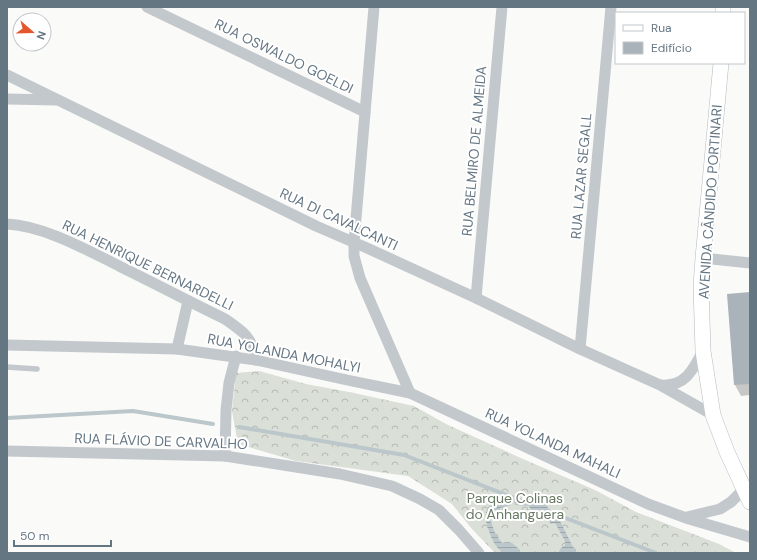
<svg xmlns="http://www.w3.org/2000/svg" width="757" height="560" viewBox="0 0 757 560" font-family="'DM Sans',sans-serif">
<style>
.forest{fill:url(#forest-crowns)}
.water{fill:url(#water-rules)}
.shadow{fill:#0003}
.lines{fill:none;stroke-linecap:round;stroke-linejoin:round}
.stream{stroke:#bbc7cb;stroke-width:4}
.building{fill:#aab3b9}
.secondary-casing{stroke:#b3babf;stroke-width:16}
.lane{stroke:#c3c8cc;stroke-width:5.5}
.street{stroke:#c3c8cc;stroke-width:11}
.secondary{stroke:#fff;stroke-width:15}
.labels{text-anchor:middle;stroke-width:4;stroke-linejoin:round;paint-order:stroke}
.street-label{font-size:14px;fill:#657683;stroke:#fff}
.park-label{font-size:14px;fill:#687a64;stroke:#fff}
</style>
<defs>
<pattern id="forest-crowns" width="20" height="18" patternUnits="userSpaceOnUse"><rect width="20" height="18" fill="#dadfd7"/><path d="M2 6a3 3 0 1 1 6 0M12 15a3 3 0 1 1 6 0" fill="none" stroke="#b4b9b4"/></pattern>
<pattern id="water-rules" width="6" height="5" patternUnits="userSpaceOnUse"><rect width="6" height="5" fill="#bbc7cb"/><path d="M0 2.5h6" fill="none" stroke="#9ca6aa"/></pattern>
</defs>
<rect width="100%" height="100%" fill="#fafaf8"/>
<path class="forest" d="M259 371 306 384 349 392 414 406 446 424 523 459 595 490 636 512 719 544 736 553H495L472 529 452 504 408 476 296 461 238 444 232 411 236 373Z"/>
<g class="water">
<path d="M525 494 539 499 546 504 548 508 553 512 560 521 573 547 576 549V553H558L561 548 565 545V541L555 523 551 524 547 518 549 515 545 513 543 515 532 512 529 506 515 505 514 500 523 499Z"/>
<path d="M510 499 511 505 500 508C499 515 497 517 490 519L495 533 502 543C512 541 512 543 520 550V553H500L501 551C494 545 492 539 489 531 481 509 487 502 510 499Z"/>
</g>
<path class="shadow" d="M750 293V395L741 396 735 385Z"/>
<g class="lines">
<g class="stream">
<path d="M7 418 133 411 213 424"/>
<path d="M239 427 404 455 522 501"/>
<path d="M550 512 656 553"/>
</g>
</g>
<path class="building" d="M750 292V384L734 385 727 294Z"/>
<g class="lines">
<g class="secondary-casing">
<g id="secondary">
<path d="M723 13V7"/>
<path d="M721 63 703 258 701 286 703 351 713 415 727 452 750 502"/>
</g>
</g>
<path class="lane" d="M7 367 37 369"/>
<g class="street">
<path d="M147 7 365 112"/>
<path d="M374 7 354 242V256L360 278 410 393"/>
<path d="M7 75 316 226 367 248 476 298 580 349 660 385 713 415"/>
<path d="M7 99 56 100"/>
<path d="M7 224C45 226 87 250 121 267 156 284 190 302 225 319 244 332 252 337 256 360"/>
<path d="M703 258 750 263"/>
<path d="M476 298 502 7"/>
<path d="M7 345 177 349 256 360 347 380 410 393 648 504 689 519 750 537"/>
<path d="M177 349 188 301"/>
<path d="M580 349 611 7"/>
<path d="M661 385C685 387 693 370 703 351"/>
<path d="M7 451 225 456 340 474 392 486 420 499 439 510 459 530 479 553"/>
<path d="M225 456 226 410 229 383 236 356"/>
<path d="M687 517 720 509 731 502 744 489"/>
</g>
<use href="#secondary" class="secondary"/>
</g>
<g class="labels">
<g class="street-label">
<text transform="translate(284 56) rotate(26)" y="5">RUA OSWALDO GOELDI</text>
<text transform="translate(474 151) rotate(-85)" y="5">RUA BELMIRO DE ALMEIDA</text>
<text transform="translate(581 176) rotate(-85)" y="5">RUA LAZAR SEGALL</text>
<text transform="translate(710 202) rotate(-86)" y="5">AVENIDA CÂNDIDO PORTINARI</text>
<text transform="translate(339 219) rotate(25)" y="5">RUA DI CAVALCANTI</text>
<text transform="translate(148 265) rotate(26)" y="5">RUA HENRIQUE BERNARDELLI</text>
<text transform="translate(284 353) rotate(11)" y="5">RUA YOLANDA MOHALYI</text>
<text transform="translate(161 441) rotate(2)" y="5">RUA FLÁVIO DE CARVALHO</text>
<text transform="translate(553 443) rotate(25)" y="5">RUA YOLANDA MAHALI</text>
</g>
<g class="park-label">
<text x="515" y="503">Parque Colinas<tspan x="515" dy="16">do Anhanguera</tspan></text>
</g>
</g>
<rect width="757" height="560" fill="none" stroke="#657683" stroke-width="16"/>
<rect x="615" y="12" width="130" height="52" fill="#ffffff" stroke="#c1c8cd"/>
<rect x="623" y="25" width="20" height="6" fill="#ffffff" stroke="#c1c8cd"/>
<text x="651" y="32" font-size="12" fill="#657683">Rua</text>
<rect x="623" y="42" width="20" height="12" fill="#aab3b9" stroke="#c1c8cd"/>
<text x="651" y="52" font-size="12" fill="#657683">Edifício</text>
<g transform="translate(32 32) rotate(110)"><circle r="19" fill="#ffffff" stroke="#c1c8cd"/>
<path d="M0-3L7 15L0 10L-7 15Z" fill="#e4572e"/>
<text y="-6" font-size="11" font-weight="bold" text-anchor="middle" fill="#657683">N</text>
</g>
<path d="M14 540v6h97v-6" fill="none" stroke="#657683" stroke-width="2"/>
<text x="20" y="540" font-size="12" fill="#657683" stroke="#ffffff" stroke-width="3" paint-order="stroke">50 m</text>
</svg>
